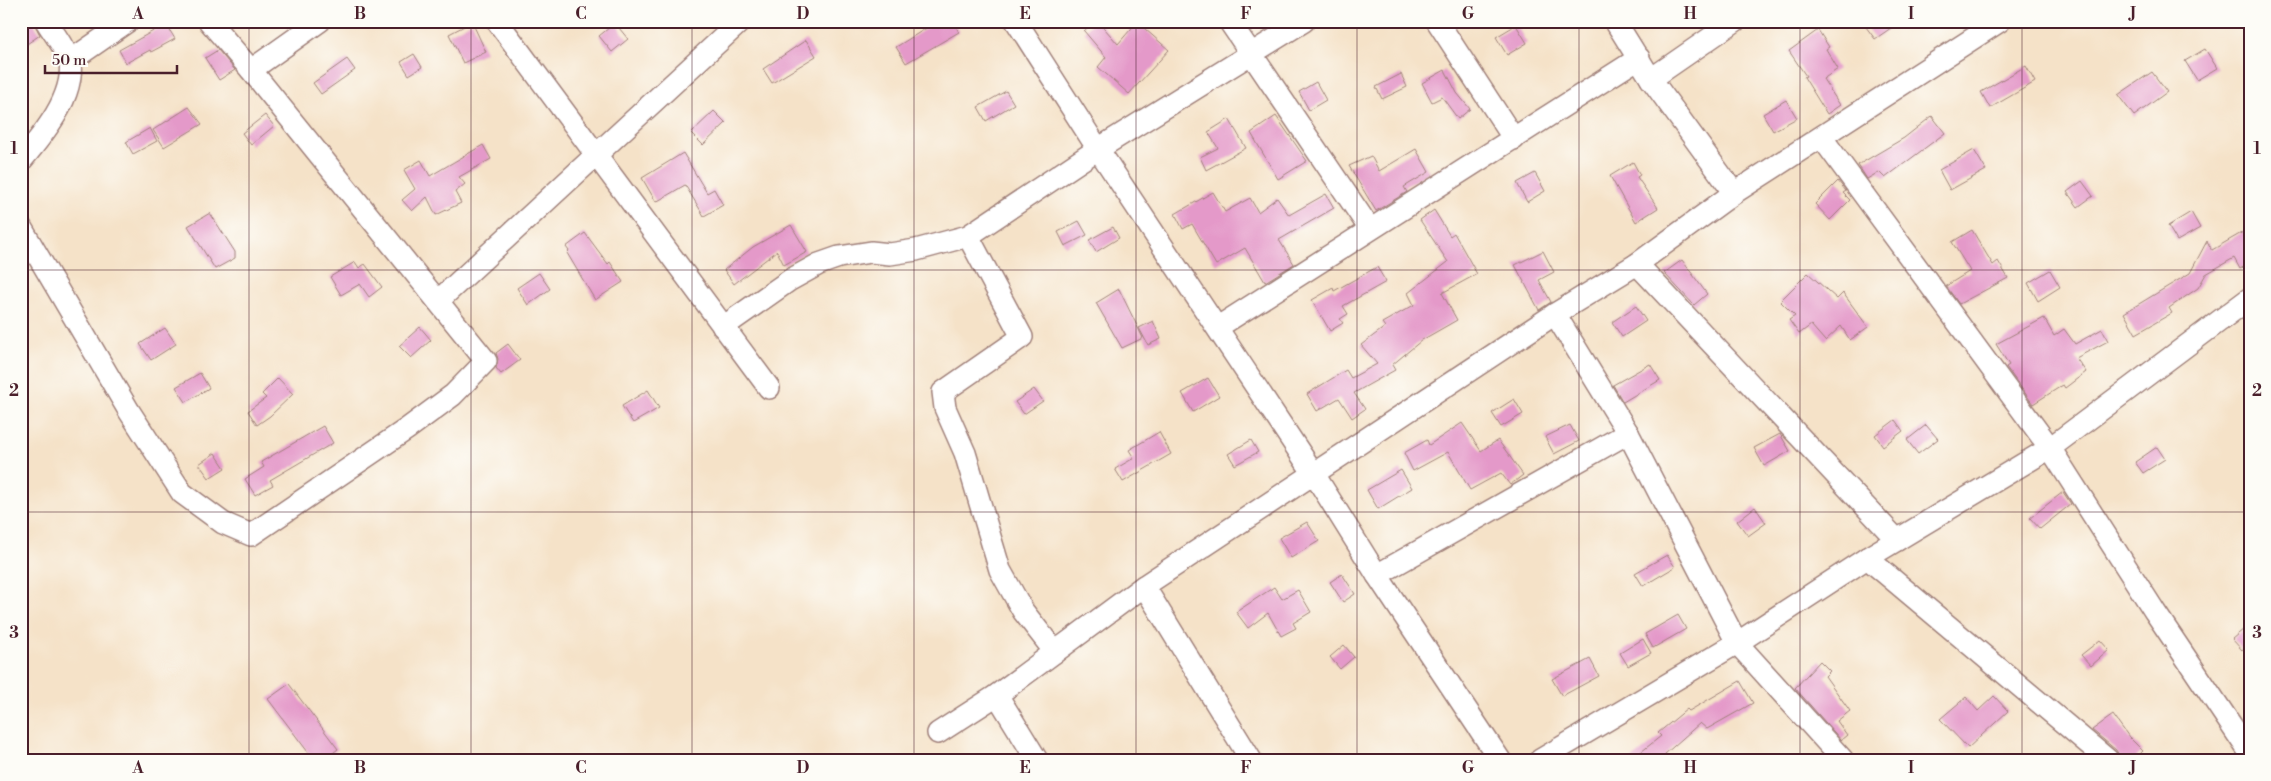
<svg xmlns="http://www.w3.org/2000/svg" width="2271" height="781" viewBox="0 0 2271 781" font-family="'Libre Bodoni',serif">
<style>
.building{fill:#e499c9}
.lines{fill:none;stroke-linecap:round;stroke-linejoin:round}
.minor-casing{stroke:#a0807a;stroke-width:24}
.minor{stroke:#fff;stroke-width:21}
.grid{fill:none;stroke:#4a1f2b;stroke-width:1;stroke-opacity:0.55}
.neatline{fill:none;stroke:#4a1f2b;stroke-width:2}
.grid-label{font-size:16px;text-anchor:middle;font-weight:bold;fill:#4a1f2b}
</style>
<rect width="100%" height="100%" fill="#fdfcf7"/>
<filter id="ink" filterUnits="userSpaceOnUse"><feTurbulence type="fractalNoise" baseFrequency=".02" numOctaves="2"/><feDisplacementMap in="SourceGraphic" scale="10" xChannelSelector="R" yChannelSelector="G"/><feConvolveMatrix kernelMatrix="1 2 1 2 8 2 1 2 1" color-interpolation-filters="sRGB"/></filter>
<filter id="wash" filterUnits="userSpaceOnUse"><feTurbulence type="fractalNoise" baseFrequency=".0096" numOctaves="4" result="noise"/><feDisplacementMap in="SourceGraphic" scale="20" xChannelSelector="R" yChannelSelector="G"/><feGaussianBlur stdDeviation="1.12" result="paint"/><feColorMatrix in="noise" values="0 0 0 0 0 0 0 0 0 0 0 0 0 0 0 0 0 1.4 0 .05"/><feComposite in="paint" operator="in"/></filter>
<g filter="url(#wash)">
<rect width="100%" height="100%" fill="#f5e2c8"/>
<g id="blocks">
<g class="building">
<path d="M21 21H33L40 35 21 48Z"/>
<path d="M938 21H952L959 32 906 63 896 47Z"/>
<path d="M1095 21H1098L1118 44 1137 22 1169 50 1129 94 1098 67 1106 57 1084 31Z"/>
<path d="M1874 21H1901L1875 39 1866 27Z"/>
<path d="M472 22 486 52 463 63 449 34Z"/>
<path d="M615 23 628 39 612 52 599 36Z"/>
<path d="M166 24 175 39 151 52 150 50 126 63 119 50Z"/>
<path d="M1516 25 1527 43 1507 55 1496 37Z"/>
<path d="M1818 30 1829 47 1826 49 1838 69 1823 79 1840 105 1827 114 1804 77 1806 76 1789 51Z"/>
<path d="M806 40 816 56 772 83 763 69Z"/>
<path d="M2205 49 2217 68 2197 80 2185 61Z"/>
<path d="M218 50 235 70 219 80 205 58Z"/>
<path d="M414 54 422 67 409 75 401 62Z"/>
<path d="M347 59 355 70 321 94 313 83Z"/>
<path d="M2026 66 2035 82 1990 108 1981 92Z"/>
<path d="M1445 70 1457 93 1470 109 1458 119 1442 97 1432 102 1422 83Z"/>
<path d="M2152 72 2167 92 2134 116 2118 95Z"/>
<path d="M1401 74 1407 87 1382 99 1376 87Z"/>
<path d="M1316 82 1326 100 1309 110 1299 92Z"/>
<path d="M1006 91 1014 104 986 121 978 107Z"/>
<path d="M1786 100 1797 118 1773 131 1763 114Z"/>
<path d="M189 107 202 124 164 147 153 130Z"/>
<path d="M714 111 726 123 703 145 691 133Z"/>
<path d="M265 115 274 126 251 145 242 133Z"/>
<path d="M1276 116 1307 161 1278 179 1251 133Z"/>
<path d="M1932 116 1945 133 1885 178 1879 172 1867 179 1858 165 1904 138Z"/>
<path d="M1229 119 1246 148 1206 170 1200 157 1218 148 1208 132Z"/>
<path d="M150 128 157 141 133 154 126 142Z"/>
<path d="M483 145 491 159 459 177 465 184 455 192 461 203 436 215 427 197 412 211 402 200 415 189 404 170 421 160 430 176Z"/>
<path d="M1416 149 1429 172 1404 187 1407 192 1376 211 1349 166 1371 156 1379 171Z"/>
<path d="M1974 150 1986 170 1950 190 1939 170Z"/>
<path d="M683 153 707 193 714 189 723 205 704 216 685 185 656 202 642 178Z"/>
<path d="M1633 162 1640 175 1637 177 1658 208 1636 222 1610 176Z"/>
<path d="M1535 173 1545 191 1527 202 1517 183Z"/>
<path d="M1838 181 1846 191 1843 193 1850 200 1830 220 1815 204Z"/>
<path d="M2082 181 2093 196 2078 207 2067 192Z"/>
<path d="M1213 192 1225 212 1250 198 1258 212 1277 198 1289 215 1326 194 1334 208 1279 240 1294 264 1265 282 1245 248 1216 265 1192 224 1183 229 1175 214Z"/>
<path d="M1434 210 1450 236 1454 233 1477 274 1442 293 1457 320 1422 340 1392 365 1395 370 1354 393 1365 409 1352 418 1339 398 1317 411 1307 394 1346 370 1351 378 1377 364 1361 345 1385 327 1382 323 1414 305 1408 293 1448 262 1420 220Z"/>
<path d="M2191 212 2200 228 2177 241 2168 226Z"/>
<path d="M210 213 235 252V258L215 269 188 226Z"/>
<path d="M1079 221 1087 235 1065 246 1058 232Z"/>
<path d="M791 225 807 252 784 265 777 251 734 284 724 270 753 247Z"/>
<path d="M1113 227 1119 238 1096 252 1089 240Z"/>
<path d="M2250 228V263L2240 269 2234 258 2206 274 2198 288 2169 308 2172 313 2136 334 2124 313 2190 273 2207 241 2212 250Z"/>
<path d="M1972 230 1993 265 1998 261 2008 278 1959 304 1946 286 1970 271 1952 242Z"/>
<path d="M585 233 608 264 610 262 623 282 595 300 567 253 569 251 566 247Z"/>
<path d="M1543 251 1554 272 1539 280 1551 302 1539 310 1515 265Z"/>
<path d="M1682 260 1707 294 1694 305 1664 273Z"/>
<path d="M355 262 359 268 365 264 382 287 369 297 360 284 341 295 330 277Z"/>
<path d="M1377 267 1386 282 1343 306 1348 314 1340 319 1343 323 1330 331 1312 300 1333 288 1334 291Z"/>
<path d="M2050 270 2060 287 2038 301 2028 283Z"/>
<path d="M539 273 550 289 528 305 517 288Z"/>
<path d="M1808 273 1837 299 1843 293 1868 327 1850 340 1841 326 1825 341 1811 325 1799 334 1789 320 1795 316 1780 301Z"/>
<path d="M1119 289 1143 338 1122 348 1096 303Z"/>
<path d="M1636 306 1646 321 1622 337 1612 322Z"/>
<path d="M2044 318 2054 336 2064 329 2075 344 2102 329 2108 341 2076 358 2086 372 2065 388 2063 385 2033 404 2006 367 2009 365 1996 344Z"/>
<path d="M1153 321 1161 339 1148 345 1139 328Z"/>
<path d="M420 327 431 340 411 358 399 346Z"/>
<path d="M165 328 176 344 151 360 140 344Z"/>
<path d="M508 344 520 360 501 374 496 368 498 359 496 353Z"/>
<path d="M1650 364 1660 380 1623 402 1613 385Z"/>
<path d="M200 373 209 388 186 402 176 387Z"/>
<path d="M278 378 293 394 270 416 257 425 248 411 266 398 262 394Z"/>
<path d="M1208 378 1219 396 1193 412 1182 393Z"/>
<path d="M1034 389 1043 401 1024 414 1015 402Z"/>
<path d="M648 390 659 408 633 423 622 406Z"/>
<path d="M1514 399 1523 414 1501 427 1492 413Z"/>
<path d="M1895 420 1903 431 1883 446 1875 435Z"/>
<path d="M1462 423 1481 451 1498 440 1523 475 1510 485 1501 473 1470 490 1448 452 1413 471 1404 453 1427 440 1429 445Z"/>
<path d="M1570 425 1579 441 1554 454 1545 437Z"/>
<path d="M1926 425 1938 439 1918 454 1907 440Z"/>
<path d="M323 426 333 443 270 480 273 485 255 495 245 479 264 467 261 462Z"/>
<path d="M1159 432 1171 454 1123 482 1115 469 1134 458 1129 450Z"/>
<path d="M1780 434 1790 451 1764 466 1754 448Z"/>
<path d="M1251 440 1258 452 1235 465 1228 454Z"/>
<path d="M2157 447 2165 459 2143 473 2135 462Z"/>
<path d="M215 453 225 468 209 478 199 464Z"/>
<path d="M1401 470 1412 488 1378 509 1367 490Z"/>
<path d="M2063 492 2071 504 2040 529 2030 518Z"/>
<path d="M1755 507 1766 523 1748 536 1737 521Z"/>
<path d="M1307 522 1319 541 1291 558 1279 538Z"/>
<path d="M1667 555 1675 567 1643 586 1635 573Z"/>
<path d="M1342 574 1355 594 1343 602 1330 582Z"/>
<path d="M1274 587 1282 599 1298 590 1311 612 1293 623 1296 628 1281 636 1268 613 1248 628 1236 612Z"/>
<path d="M1678 615 1686 629 1653 648 1645 634Z"/>
<path d="M2250 624V643L2242 650 2232 639Z"/>
<path d="M1643 639 1651 653 1628 666 1620 653Z"/>
<path d="M2100 640 2109 650 2091 666 2081 655Z"/>
<path d="M1344 645 1354 657 1340 669 1330 657Z"/>
<path d="M1590 659 1599 676 1562 696 1552 679Z"/>
<path d="M1820 661 1830 671 1825 676 1850 711 1837 721 1847 735 1841 740 1795 688Z"/>
<path d="M1740 681 1753 703 1707 729 1700 723 1665 754 1670 760H1631L1661 736 1658 733 1687 709 1689 711Z"/>
<path d="M289 684 338 749 324 760H314L268 699Z"/>
<path d="M1994 696 2008 711 1968 748 1940 719 1966 697 1978 711Z"/>
<path d="M2113 715 2129 737 2143 751 2134 760H2122L2116 750 2092 730Z"/>
</g>
</g>
</g>
<g filter="url(#ink)">
<use href="#blocks" fill-opacity="0" stroke="#a0807a" stroke-width="1"/>
<g class="lines">
<g class="minor-casing">
<g id="minor">
<path d="M497 21 769 388"/>
<path d="M1016 21 1098 149 1314 474 1377 575 1500 760"/>
<path d="M1229 21 1370 229"/>
<path d="M1437 21 1514 139"/>
<path d="M1615 21 1651 79 1734 193"/>
<path d="M70 61 128 21"/>
<path d="M251 70 320 21"/>
<path d="M1651 79 1735 21"/>
<path d="M1822 138 2050 448 2155 612 2250 753"/>
<path d="M21 161C42 136 75 97 70 62 68 52 52 31 46 21"/>
<path d="M21 227 129 411 182 493 223 523 251 535 407 429 453 395 486 361 251 70 209 21"/>
<path d="M968 236 1022 337 943 392 945 408 965 453 1000 570 1023 611 1055 652"/>
<path d="M1637 264 1897 540"/>
<path d="M438 301 741 21"/>
<path d="M1555 314 1628 433 1737 643 1843 760"/>
<path d="M723 327 790 280 819 264 839 257 871 252 890 254 916 250 968 236 1098 149 1304 21"/>
<path d="M1218 327 1639 58"/>
<path d="M1867 558 2108 760"/>
<path d="M1377 575 1628 433"/>
<path d="M1144 586 1251 760"/>
<path d="M997 695 1037 760"/>
<path d="M938 733 997 695 1144 586 1555 314 1637 264 1734 193 2000 21"/>
<path d="M1540 760 1737 643 1867 558 2050 448 2250 298"/>
</g>
</g>
<use href="#minor" class="minor"/>
</g>
</g>
<path class="grid" d="M249 21V760M471 21V760M692 21V760M914 21V760M1136 21V760M1357 21V760M1579 21V760M1800 21V760M2022 21V760M21 270H2250M21 512H2250"/>
<rect width="2271" height="781" fill="none" stroke="#fdfcf7" stroke-width="55"/>
<path d="M45 65v8h132v-8" fill="none" stroke="#4a1f2b" stroke-width="2.5"/>
<text x="52" y="65" font-size="15" fill="#4a1f2b" stroke="#fdfcf7" stroke-width="4" paint-order="stroke">50 m</text>
<rect x="28" y="28" width="2216" height="726" class="neatline"/>
<g class="grid-label">
<text x="138" y="19">A</text>
<text x="360" y="19">B</text>
<text x="581" y="19">C</text>
<text x="803" y="19">D</text>
<text x="1025" y="19">E</text>
<text x="1246" y="19">F</text>
<text x="1468" y="19">G</text>
<text x="1690" y="19">H</text>
<text x="1911" y="19">I</text>
<text x="2133" y="19">J</text>
<text x="14" y="154">1</text>
<text x="2257" y="154">1</text>
<text x="14" y="396">2</text>
<text x="2257" y="396">2</text>
<text x="14" y="638">3</text>
<text x="2257" y="638">3</text>
<text x="138" y="773">A</text>
<text x="360" y="773">B</text>
<text x="581" y="773">C</text>
<text x="803" y="773">D</text>
<text x="1025" y="773">E</text>
<text x="1246" y="773">F</text>
<text x="1468" y="773">G</text>
<text x="1690" y="773">H</text>
<text x="1911" y="773">I</text>
<text x="2133" y="773">J</text>
</g>
</svg>
